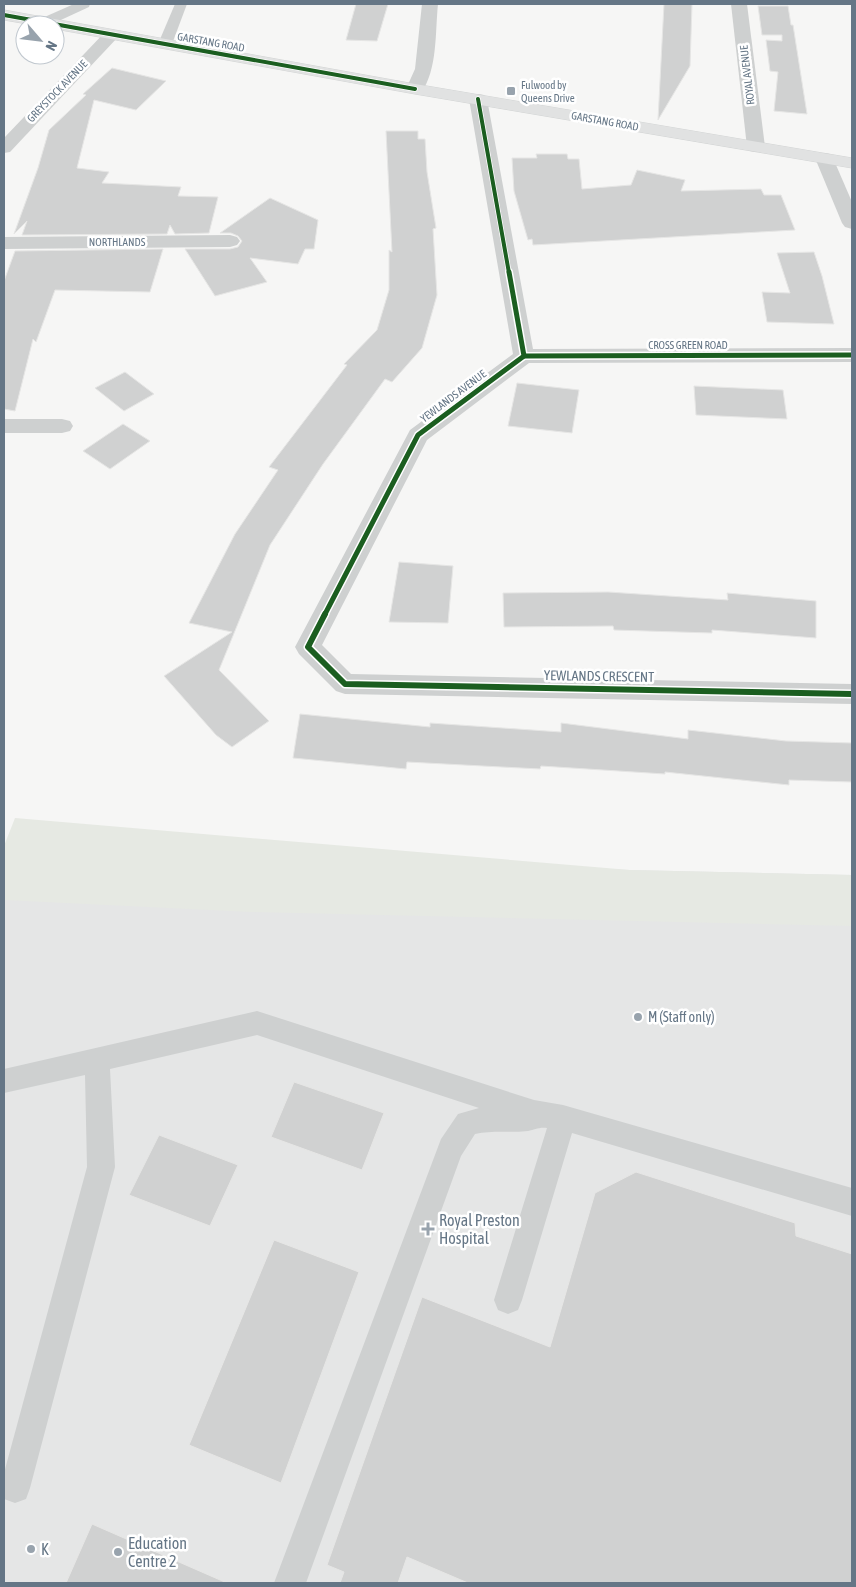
<svg xmlns="http://www.w3.org/2000/svg" width="856" height="1587" viewBox="0 0 856 1587" font-family="'Asap Condensed',sans-serif">
<style>
.built{fill:#e5e6e6}
.green{fill:#e6e9e3}
.building{fill:#d0d1d1;stroke:#e6e6e5}
.lines{fill:none;stroke-linecap:round;stroke-linejoin:round}
.highway-casing{stroke:#d2d4d4;stroke-width:1}
.lane{fill:#ced0d0;fill-rule:evenodd}
.street{fill:#ced0d0;fill-rule:evenodd}
.highway{fill:#e1e2e2;fill-rule:evenodd}
.cycleway-far2-casing{stroke:#fff;stroke-width:5.5}
.cycleway-far1-casing{stroke:#fff;stroke-width:8}
.cycleway-casing{stroke:#fff;stroke-width:9}
.cycleway-far2{stroke:#1b5e20;stroke-width:4}
.cycleway-far1{stroke:#1b5e20;stroke-width:5}
.cycleway{stroke:#1b5e20;stroke-width:6}
.poi-dot{fill:#98a3ad;stroke:#fff;stroke-width:2}
.labels{text-anchor:middle;stroke-width:5;stroke-linejoin:round;paint-order:stroke}
.far-street-label{font-size:11px;fill:#657686;stroke:#fff}
.far-poi-label{font-size:11px;fill:#657686;stroke:#fff;text-anchor:start}
.street-label{font-size:14px;fill:#657686;stroke:#fff}
.poi-label{font-size:14px;fill:#657686;stroke:#fff;text-anchor:start}
.near-poi-label{font-size:16px;fill:#657686;stroke:#fff;text-anchor:start}
</style>
<rect width="100%" height="100%" fill="#f6f6f5"/>
<path class="built" d="M4 847 630 870 852 875V1583H4Z"/>
<path class="green" d="M15 818 630 870 852 875V926L251 912 4 900V846Z"/>
<g class="building">
<path d="M356 4H388L377 41 346 40Z"/>
<path d="M664 4H692L690 66 658 120Z"/>
<path d="M758 6H788L791 25H793L807 114 774 111 778 72 770 71 766 40 782 41V35H762Z"/>
<path d="M112 68 166 81 136 110 94 100 77 168 109 172 102 183 181 187 178 196 218 197 209 233 175 234 170 225 167 234 22 235 27 221 14 234 38 168 49 130 86 95 83 94Z"/>
<path d="M386 131H418V139H425L427 172 436 228 433 229 437 295 422 348 392 382 385 379 323 464 270 545 219 670 269 721 232 747 216 735 164 676 232 632 189 623 235 534 278 470 269 467 347 365 344 364 377 330 389 290V250L392 252Z"/>
<path d="M536 154H567L568 159H579L582 189 631 185 637 170 685 180 681 191 761 189 764 195H781L795 230 533 245 532 239 528 240 514 191 512 158H537Z"/>
<path d="M270 198 318 220 314 249H305L298 264 250 258 267 282 215 296 185 249H230L238 247 242 241 238 236 231 233H220Z"/>
<path d="M163 249 150 292 55 290 36 342 33 339 15 411 4 409V281L15 251Z"/>
<path d="M814 252 822 276 834 324 767 322 762 292 790 293 777 253Z"/>
<path d="M125 372 154 394 124 411 95 388Z"/>
<path d="M517 383 579 390 572 433 508 426Z"/>
<path d="M694 386 783 390 787 419 696 415Z"/>
<path d="M123 424 150 441 110 469 83 451Z"/>
<path d="M399 562 453 566 448 623 389 622Z"/>
<path d="M608 592 728 600 727 593 816 601V638L712 630V633L614 630 613 626 504 627 503 593Z"/>
<path d="M300 714 430 727V723L561 732V723L688 739V730L786 741 852 743V782L789 780V785L665 772V774L541 766 540 769 407 762 406 769 293 758Z"/>
<path d="M294 1082 384 1113 362 1170 271 1137Z"/>
<path d="M159 1135 238 1165 210 1226 129 1195Z"/>
<path d="M636 1172 795 1223 796 1236 852 1254V1583H468L407 1557 398 1583H340L344 1572 327 1565 422 1297 550 1347 595 1193Z"/>
<path d="M274 1240 359 1272 281 1483 189 1445Z"/>
<path d="M92 1524 227 1583H66Z"/>
</g>
<g class="lines">
<g class="highway-casing">
<path id="highway" d="M4 10 415 84 852 158V168L415 94 55 29V25H33L4 20Z"/>
</g>
<g class="lane">
<path d="M74 4H90L89 7 50 25H40L38 22 40 19Z"/>
<path d="M175 4H187L172 44 165 48 160 47 158 44Z"/>
<path d="M257 1011 534 1100 563 1105 852 1188V1216L572 1133 522 1300 518 1310 508 1314 498 1310 494 1300 547 1128C538 1127 535 1130 528 1131 510 1133 493 1130 475 1134L461 1156 306 1583H274L441 1139 458 1114 479 1108 257 1035 110 1069 115 1167 30 1488 26 1499 15 1503 4 1499V1473L87 1167 85 1075 4 1093V1069Z"/>
</g>
<g class="street">
<path d="M422 4H438C435 32 438 69 421 93H409L406 89 415 69Z"/>
<path d="M731 4H747L765 147 762 151 756 152 750 151 747 147Z"/>
<path d="M112 29 118 31 120 34 118 37 10 152 4 153V138L106 31Z"/>
<path d="M478 94 484 95 487 99 533 349 852 348V362L529 363 427 440 322 645 351 674 852 684V704L345 694 336 691 299 654 295 647 410 430 513 354 469 99 472 95Z"/>
<path d="M824 153 830 154 833 158 852 202V229L845 227 842 223 815 158 818 154Z"/>
<path d="M230 235 237 237 240 241 237 245 230 247 4 249V237Z"/>
<path d="M4 419H62L70 421 73 426 70 431 62 433H4Z"/>
</g>
<use href="#highway" class="highway"/>
<g class="cycleway-far2-casing">
<g id="cycleway-far2">
<path d="M4 15 415 89"/>
<path d="M478 99 509 273"/>
</g>
</g>
<g class="cycleway-far1-casing">
<g id="cycleway-far1">
<path d="M524 356 852 355"/>
<path d="M324 616 418 435 524 356 509 272"/>
</g>
</g>
<g class="cycleway-casing">
<path id="cycleway" d="M325 614 308 647 345 684 852 694"/>
</g>
<use href="#cycleway-far2" class="cycleway-far2"/>
<use href="#cycleway-far1" class="cycleway-far1"/>
<use href="#cycleway" class="cycleway"/>
</g>
<g class="poi-dot">
<rect x="506" y="86" width="10" height="10" rx="2.5"/>
<circle cx="638" cy="1017" r="5"/>
<path d="M425.5 1221.5h5v5h5v5h-5v5h-5v-5h-5v-5h5z"/>
<circle cx="31" cy="1549" r="5"/>
<circle cx="118" cy="1552" r="5"/>
</g>
<g class="labels">
<g class="far-street-label">
<text transform="translate(211 42) rotate(10)" y="4">GARSTANG ROAD</text>
<text transform="translate(747 75) rotate(-97)" y="4">ROYAL AVENUE</text>
<text transform="translate(57 91) rotate(-46)" y="4">GREYSTOCK AVENUE</text>
<text transform="translate(605 121) rotate(10)" y="4">GARSTANG ROAD</text>
<text x="117" y="246">NORTHLANDS</text>
<text x="688" y="349">CROSS GREEN ROAD</text>
<text transform="translate(453 396) rotate(-37)" y="4">YEWLANDS AVENUE</text>
</g>
<g class="far-poi-label">
<text x="521" y="89">Fulwood by<tspan x="521" dy="13">Queens Drive</tspan></text>
</g>
<g class="street-label">
<text transform="translate(599 676) rotate(1)" y="5">YEWLANDS CRESCENT</text>
</g>
<g class="poi-label">
<text x="648" y="1022">M (Staff only)</text>
</g>
<g class="near-poi-label">
<text x="439" y="1226">Royal Preston<tspan x="439" dy="18">Hospital</tspan></text>
<text x="128" y="1549">Education<tspan x="128" dy="18">Centre 2</tspan></text>
<text x="41" y="1555">K</text>
</g>
</g>
<rect width="856" height="1587" fill="none" stroke="#657686" stroke-width="10"/>
<g transform="translate(40 40) rotate(118)"><circle r="24" fill="#ffffff" stroke="#c1c8cf"/>
<path d="M0-4L9 19L0 12L-9 19Z" fill="#98a3ad"/>
<text y="-8" font-size="14" font-weight="bold" text-anchor="middle" fill="#657686">N</text>
</g>
</svg>
